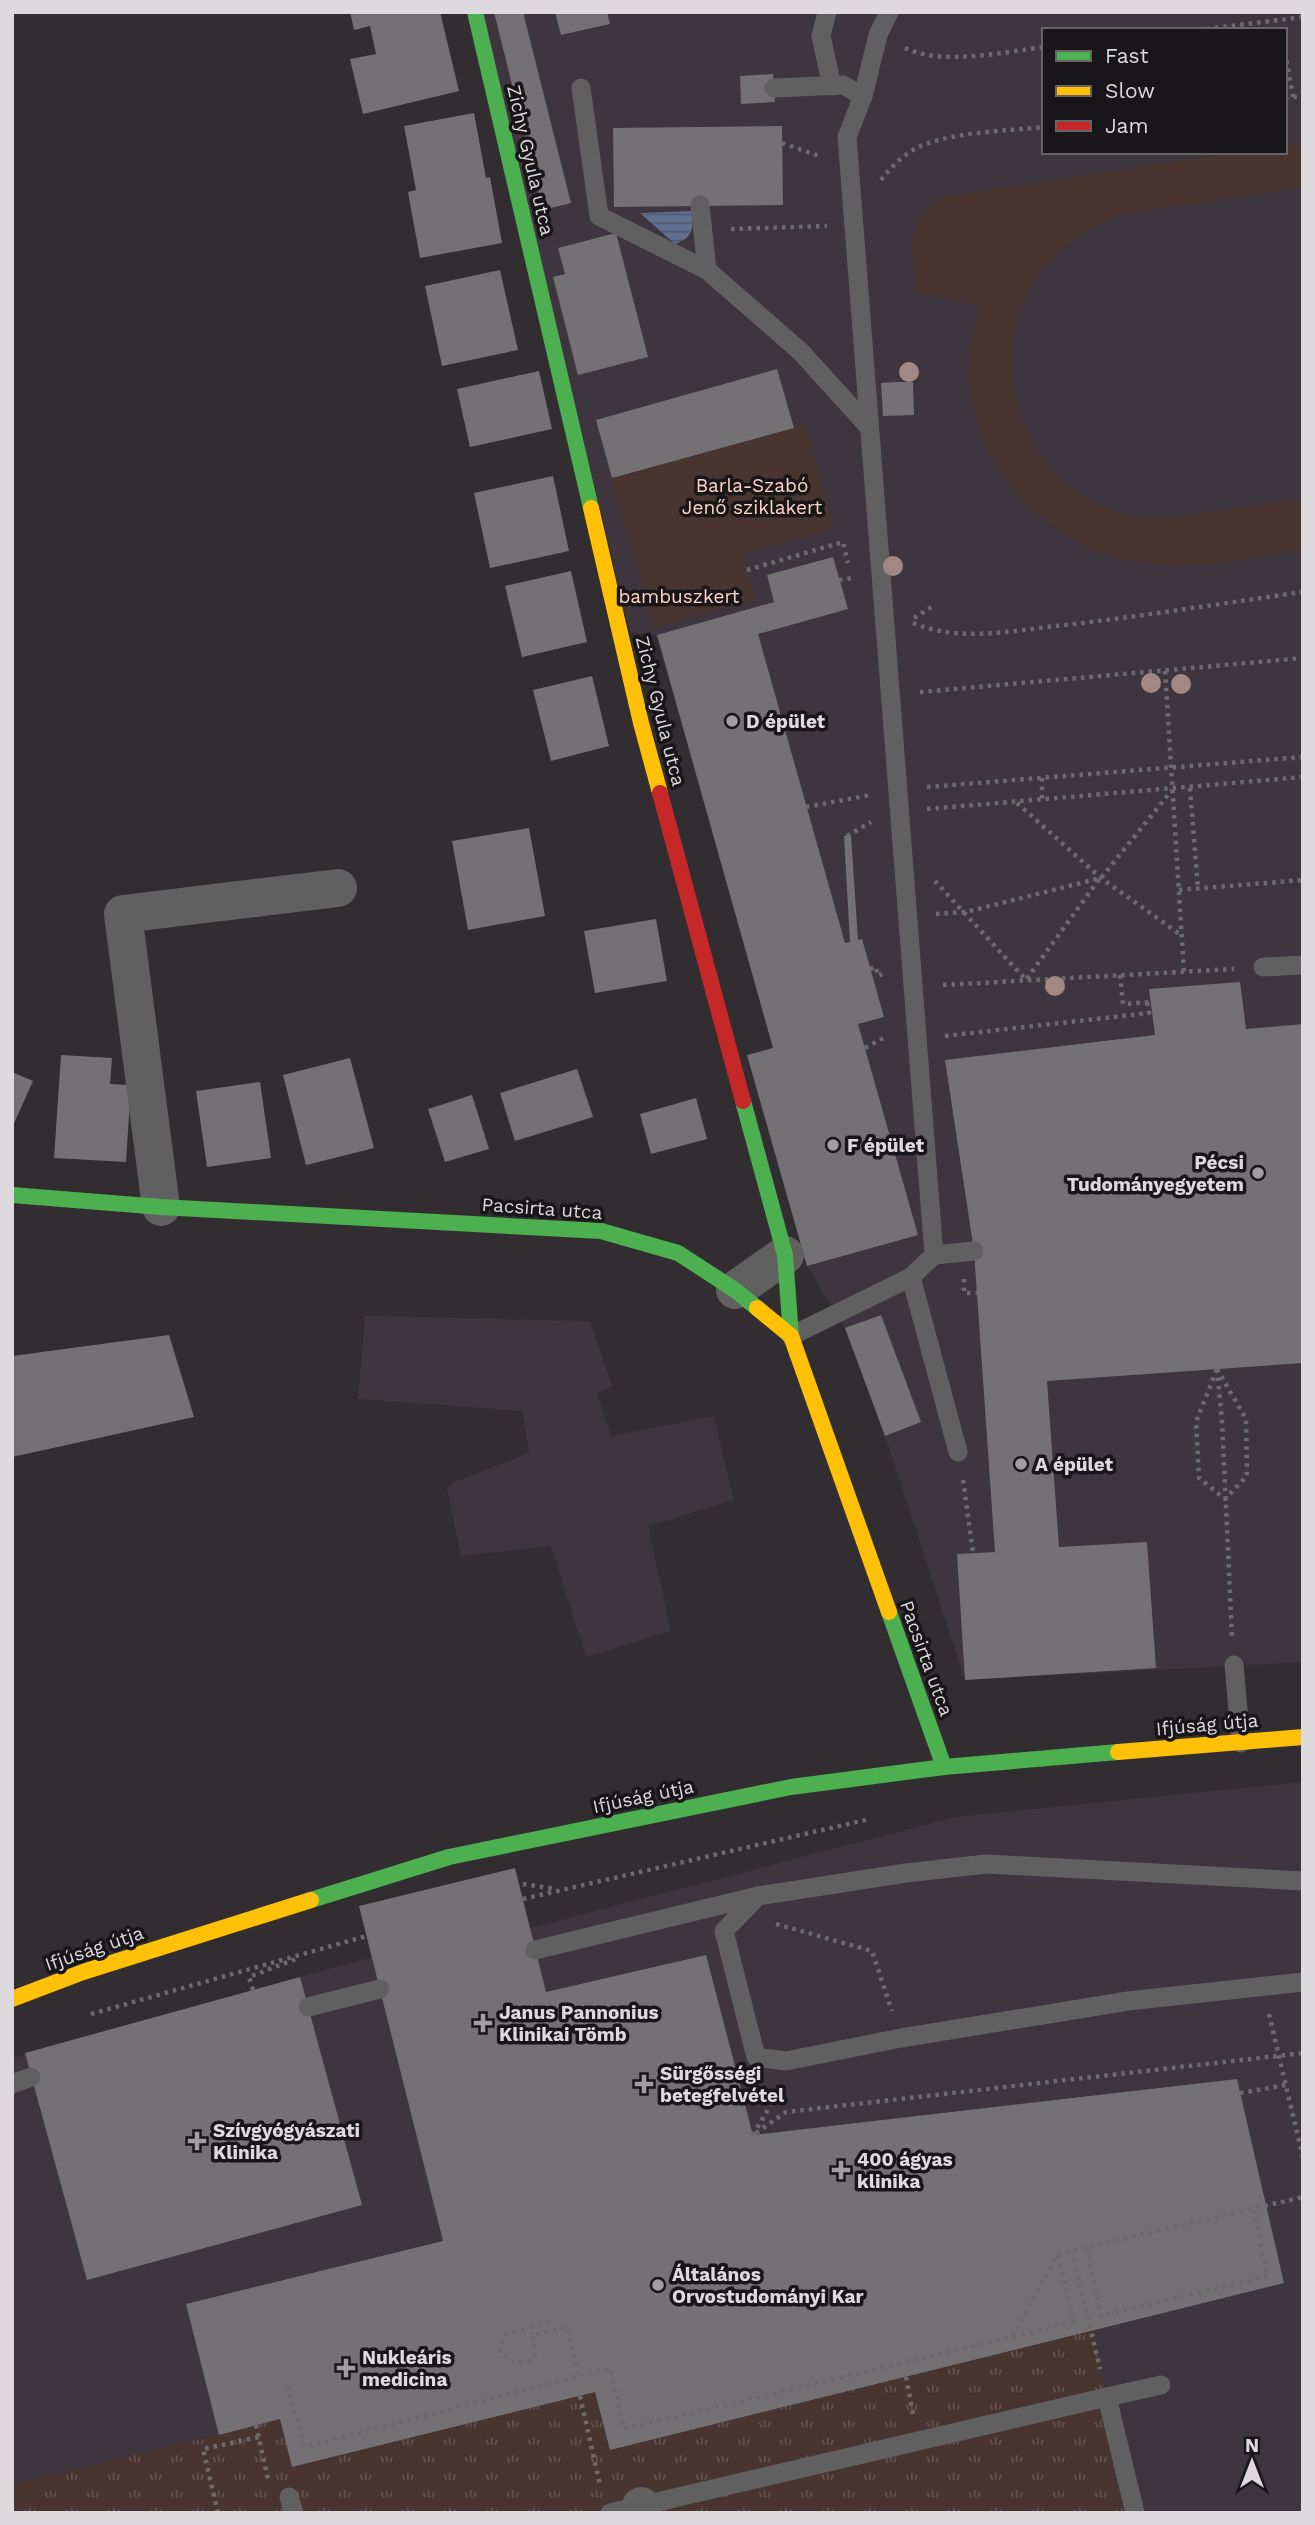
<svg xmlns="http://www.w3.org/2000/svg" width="1315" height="2525" viewBox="0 0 1315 2525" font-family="'Work Sans',sans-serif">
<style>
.built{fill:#3e353e;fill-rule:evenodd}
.green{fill:#493530}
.park{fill:url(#park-tufts)}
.water{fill:url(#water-rules)}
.building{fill:#737174}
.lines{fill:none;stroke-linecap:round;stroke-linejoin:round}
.path{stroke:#6c6b6c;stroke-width:4.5;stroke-dasharray:3.5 5;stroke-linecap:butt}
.lane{stroke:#616061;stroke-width:19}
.street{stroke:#616061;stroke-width:38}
.fast{stroke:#4caf50;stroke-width:16}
.slow{stroke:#ffc107;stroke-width:16}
.jam{stroke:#c62828;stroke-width:16}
.tree{fill:#a28884}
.poi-dot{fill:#a19da1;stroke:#181618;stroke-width:2.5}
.labels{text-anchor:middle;stroke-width:7;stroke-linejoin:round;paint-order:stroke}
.street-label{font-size:19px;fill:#ddd9dd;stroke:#181618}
.park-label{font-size:19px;fill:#ffd3c8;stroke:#181618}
.poi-label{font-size:19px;font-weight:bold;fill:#ddd9dd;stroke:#181618;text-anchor:start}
</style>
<defs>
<pattern id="park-tufts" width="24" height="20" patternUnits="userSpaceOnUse" patternTransform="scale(1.75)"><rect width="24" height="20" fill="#493530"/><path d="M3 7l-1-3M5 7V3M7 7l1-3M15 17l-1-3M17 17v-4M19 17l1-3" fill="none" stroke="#63524e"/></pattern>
<pattern id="water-rules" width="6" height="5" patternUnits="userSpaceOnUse" patternTransform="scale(1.75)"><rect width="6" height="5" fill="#5f7090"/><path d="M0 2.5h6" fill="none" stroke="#525b6d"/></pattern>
</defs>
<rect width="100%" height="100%" fill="#312d31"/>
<g class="built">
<path d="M480 12H1303V1662L965 1680 885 1436 845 1328 807 1266 747 1055 773 1048 657 636 630 632ZM1044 30H1285V152H1044Z"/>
<path d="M365 1316 590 1321 612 1386 597 1394 611 1436 714 1416 734 1500 648 1526 671 1631 586 1657 551 1546 461 1556 447 1488 452 1483 529 1453 522 1411 358 1399Z"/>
<path d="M1303 1782V2513H12V2058L372 1957 530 1928 955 1817Z"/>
</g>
<g class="green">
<path d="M1303 142V187L1117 215C1083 230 1056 249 1035 280 979 366 1028 492 1128 515 1157 522 1184 516 1213 511 1243 507 1273 503 1303 498V550C1249 557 1192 571 1138 562 1048 548 977 470 969 380 967 355 974 330 979 306L916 291C912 243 901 228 945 197L1239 152H1285V145Z"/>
<path d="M805 425 834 528 743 554 755 599 654 628 612 478Z"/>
</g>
<path class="park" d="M1091 2331 1135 2513H12V2485L280 2419 292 2467 595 2392 610 2450Z"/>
<path class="water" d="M693 211C692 230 694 237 675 244L640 213Z"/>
<g class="building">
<path d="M350 12H440L459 91 363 114 350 59 376 54 370 26 354 30Z"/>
<path d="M494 12H523L571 203 543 210Z"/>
<path d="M555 12H607L610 24 561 35Z"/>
<path d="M773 74 775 102 741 104 740 76Z"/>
<path d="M474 113 486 178 490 177 502 243 420 258 408 192 416 190 404 126Z"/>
<path d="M782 126 783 205 614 207 613 128Z"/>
<path d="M616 233 648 357 578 375 553 277 565 274 558 248Z"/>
<path d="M500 270 518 350 442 366 425 286Z"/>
<path d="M777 369 794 428 612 478 596 420Z"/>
<path d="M539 371 552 429 470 447 457 389Z"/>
<path d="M896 382H913L914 415 883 416 881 383Z"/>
<path d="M553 476 569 551 490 568 474 493Z"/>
<path d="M833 557 848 609 758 634 845 943 850 942 844 836 851 835 858 940 862 939 884 1017 858 1024 918 1235 807 1266 747 1055 773 1048 657 635 774 602 767 575Z"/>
<path d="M571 571 587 642 522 657 505 586Z"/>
<path d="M592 676 609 746 551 761 533 690Z"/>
<path d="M529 828 545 916 468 930 452 841Z"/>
<path d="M656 919 667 981 595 993 584 931Z"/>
<path d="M1240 982 1246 1029 1303 1024V1363L1047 1381 1059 1547 1147 1542 1156 1668 965 1680 957 1554 995 1552 974 1251 945 1060 1155 1035 1149 989Z"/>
<path d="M61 1055 112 1058 110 1084 131 1085 126 1162 54 1158Z"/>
<path d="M350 1058 374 1148 306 1165 283 1075Z"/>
<path d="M577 1069 593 1117 515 1141 500 1093Z"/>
<path d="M12 1072 33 1081 12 1128Z"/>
<path d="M260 1082 271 1158 207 1167 196 1091Z"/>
<path d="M472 1095 489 1149 445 1162 428 1109Z"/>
<path d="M696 1098 707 1139 651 1154 640 1114Z"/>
<path d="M881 1315 921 1422 885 1436 845 1328Z"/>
<path d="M169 1335 194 1417 12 1457V1356Z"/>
<path d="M515 1868 546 1992 706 1955 753 2135 1237 2079 1284 2283 610 2450 595 2392 292 2467 280 2419 219 2435 186 2304 443 2241 359 1906Z"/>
<path d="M300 1977 362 2205 87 2280 25 2053Z"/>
</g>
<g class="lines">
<g class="path">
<path d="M1198 30 1303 17"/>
<path d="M905 48C943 66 1003 52 1044 47"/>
<path d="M1285 52 1293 97"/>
<path d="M1285 98 1303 96"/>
<path d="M782 143 819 156"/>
<path d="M881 180C890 168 901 157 913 150 943 132 1008 131 1044 127"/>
<path d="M731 229 827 226"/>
<path d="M747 570 843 542 848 563"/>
<path d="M839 580 852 578"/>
<path d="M914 618 933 606"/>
<path d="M913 623C961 643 1015 630 1065 625 1145 616 1224 603 1303 592"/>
<path d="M1165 671 1184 972"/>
<path d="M920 692 1303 658"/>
<path d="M1042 778V800"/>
<path d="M927 787 1303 757"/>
<path d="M1190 788 1198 889"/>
<path d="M1017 803 1101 878 1181 935"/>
<path d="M806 807 870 795"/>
<path d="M927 809 1303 777"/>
<path d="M847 836 871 822"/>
<path d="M935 881 1026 980 1100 878"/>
<path d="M1179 890 1303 880"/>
<path d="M936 914 966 912 1101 878 1172 790"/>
<path d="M870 969 876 967 878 976 882 974"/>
<path d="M1120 975 1123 1004 1150 1002"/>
<path d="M943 985 1234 969"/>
<path d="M945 1036 1149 1013 1147 1002"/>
<path d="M865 1048 887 1036"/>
<path d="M964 1279V1293H977"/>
<path d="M1217 1369 1222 1421 1232 1637"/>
<path d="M1217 1369 1246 1419 1247 1476 1225 1499 1199 1478 1196 1422Z"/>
<path d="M963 1480 973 1553"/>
<path d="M523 1884 556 1889"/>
<path d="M523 1899 870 1819"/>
<path d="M776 1924 872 1951 892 2011"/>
<path d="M253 1990 249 1977 296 1959"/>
<path d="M91 2014 367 1936"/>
<path d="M1269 2014 1303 2158"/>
<path d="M1240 2093 1286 2085"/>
<path d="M756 2133 786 2112 1303 2053"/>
<path d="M753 2135 779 2091"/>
<path d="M1087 2247 1101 2316 1268 2276 1253 2209"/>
<path d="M1072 2251 1100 2369"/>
<path d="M549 2322C541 2325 510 2332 507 2335 478 2360 551 2382 532 2336L567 2327 579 2376"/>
<path d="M1012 2336 1058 2254 1303 2197"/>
<path d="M906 2377 913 2414"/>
<path d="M288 2386 304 2447 610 2368 624 2429 1074 2322 1058 2254"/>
<path d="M580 2396 600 2485"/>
<path d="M256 2425 268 2479"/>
<path d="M218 2513 203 2449 259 2437"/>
</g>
<g class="lane">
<path d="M827 12 821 36 832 86"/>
<path d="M581 88 599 216 707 270"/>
<path d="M774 88 843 85 863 96"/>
<path d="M700 205 707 270 801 352 869 427"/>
<path d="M1263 967 1303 965"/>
<path d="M934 1255 974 1251"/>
<path d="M911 1277 958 1452"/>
<path d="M791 1336 911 1277 934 1255 847 137 863 96 878 35 889 12"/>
<path d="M1234 1665 1241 1743"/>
<path d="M1303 1881 986 1864 906 1873 758 1896 724 1931 756 2057 786 2061 901 2038 1128 2001 1303 1982"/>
<path d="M535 1950 758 1896"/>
<path d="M308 2007 380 1989"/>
<path d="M12 2084 31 2077"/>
<path d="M289 2497 294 2513"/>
<path d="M610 2513 1107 2397"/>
<path d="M1135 2513 1107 2397 1161 2385"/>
</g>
<g class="street">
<path d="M161 1207 123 914 338 888"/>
<path d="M735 1290 785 1255"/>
<path d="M641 2506 642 2513"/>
</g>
<g class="fast">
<path d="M475 12 591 508"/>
<path d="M743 1101 785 1255 791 1336"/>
<path d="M12 1195 161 1207 601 1231 678 1253 735 1290 757 1308"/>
<path d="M889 1612 944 1767"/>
<path d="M311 1900 449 1857 791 1787 944 1767 1118 1752"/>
</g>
<g class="slow">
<path d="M591 508 641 723 660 793"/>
<path d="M757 1308 791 1336 889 1612"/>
<path d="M1118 1752 1303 1737"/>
<path d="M12 1999 83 1972 311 1900"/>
</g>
<path class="jam" d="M660 793 743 1101"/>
</g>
<g class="tree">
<circle cx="909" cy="372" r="10"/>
<circle cx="893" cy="566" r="10"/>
<circle cx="1151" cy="683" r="10"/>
<circle cx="1181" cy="684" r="10"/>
<circle cx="1055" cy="986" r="10"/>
</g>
<g class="poi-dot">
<circle cx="732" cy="721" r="7"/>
<circle cx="833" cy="1145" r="7"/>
<circle cx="1258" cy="1173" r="7"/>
<circle cx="1021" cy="1464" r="7"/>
<path d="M479.5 2012.5h7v7h7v7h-7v7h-7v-7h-7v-7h7z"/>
<path d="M640.5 2073.5h7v7h7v7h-7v7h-7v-7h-7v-7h7z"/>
<path d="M193.5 2130.5h7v7h7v7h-7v7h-7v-7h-7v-7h7z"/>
<path d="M837.5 2159.5h7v7h7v7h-7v7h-7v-7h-7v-7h7z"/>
<circle cx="658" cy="2285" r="7"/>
<path d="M342.5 2357.5h7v7h7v7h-7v7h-7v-7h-7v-7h7z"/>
</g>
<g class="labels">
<g class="street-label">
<text transform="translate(531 160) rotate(77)" y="7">Zichy Gyula utca</text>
<text transform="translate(661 711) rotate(76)" y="7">Zichy Gyula utca</text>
<text transform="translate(542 1208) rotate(4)" y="7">Pacsirta utca</text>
<text transform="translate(927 1658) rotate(70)" y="7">Pacsirta utca</text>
<text transform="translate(1207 1724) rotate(-5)" y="7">Ifjúság útja</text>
<text transform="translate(643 1796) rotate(-12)" y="7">Ifjúság útja</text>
<text transform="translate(94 1948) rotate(-19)" y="7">Ifjúság útja</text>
</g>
<g class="park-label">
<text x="752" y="492">Barla-Szabó<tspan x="752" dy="22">Jenő sziklakert</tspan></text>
<text x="679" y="603">bambuszkert</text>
</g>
<g class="poi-label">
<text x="746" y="728">D épület</text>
<text x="847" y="1152">F épület</text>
<text x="1244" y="1169" text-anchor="end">Pécsi<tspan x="1244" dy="22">Tudományegyetem</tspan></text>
<text x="1035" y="1471">A épület</text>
<text x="499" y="2019">Janus Pannonius<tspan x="499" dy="22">Klinikai Tömb</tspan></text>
<text x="660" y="2080">Sürgősségi<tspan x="660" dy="22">betegfelvétel</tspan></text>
<text x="213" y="2137">Szívgyógyászati<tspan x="213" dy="22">Klinika</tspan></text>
<text x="857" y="2166">400 ágyas<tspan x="857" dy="22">klinika</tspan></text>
<text x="672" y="2281">Általános<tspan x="672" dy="22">Orvostudományi Kar</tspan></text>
<text x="362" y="2364">Nukleáris<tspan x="362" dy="22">medicina</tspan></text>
</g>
</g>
<rect width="1315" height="2525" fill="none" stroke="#ddd9dd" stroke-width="28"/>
<rect x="1042" y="28" width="245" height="126" fill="#181618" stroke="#676467" stroke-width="2"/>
<rect x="1056" y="51" width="35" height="10" fill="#4caf50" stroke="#676467" stroke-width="2"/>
<text x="1105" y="63" font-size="21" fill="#ddd9dd">Fast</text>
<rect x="1056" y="86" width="35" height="10" fill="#ffc107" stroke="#676467" stroke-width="2"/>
<text x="1105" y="98" font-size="21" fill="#ddd9dd">Slow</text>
<rect x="1056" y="121" width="35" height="10" fill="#c62828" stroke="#676467" stroke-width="2"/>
<text x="1105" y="133" font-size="21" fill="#ddd9dd">Jam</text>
<g transform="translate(1252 2462)" stroke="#181618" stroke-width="5" paint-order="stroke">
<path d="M0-5L12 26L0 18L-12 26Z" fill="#ddd9dd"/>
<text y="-10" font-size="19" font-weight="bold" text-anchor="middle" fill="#ddd9dd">N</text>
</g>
</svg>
